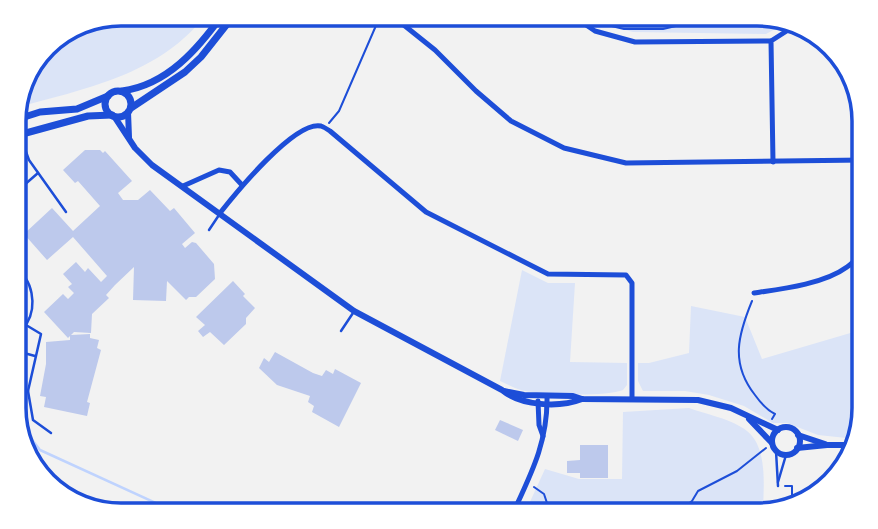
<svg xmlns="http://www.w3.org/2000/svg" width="878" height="529" viewBox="0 0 878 529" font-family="'Titillium Web',sans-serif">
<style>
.green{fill:#dbe4f7}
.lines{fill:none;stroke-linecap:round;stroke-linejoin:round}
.stream{stroke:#bfd3fe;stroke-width:2.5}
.building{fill:#bdc9ec}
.path{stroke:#1d4ed8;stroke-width:2}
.service{stroke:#1d4ed8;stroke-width:2.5}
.minor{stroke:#1d4ed8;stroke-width:5}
.tertiary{stroke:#1d4ed8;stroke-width:6}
.secondary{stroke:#1d4ed8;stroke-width:7}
.rim{fill:none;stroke:#1d4ed8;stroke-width:3.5}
</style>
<rect width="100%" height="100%" fill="#f2f2f2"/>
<g class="green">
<path d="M122 14H206C161 75 83 89 15 108L50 41Z"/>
<path d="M585 14H757L788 22 766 34 633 32 592 21Z"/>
<path d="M522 270 548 283H575L570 362 627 363V385L623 390C607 397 539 395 521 390 514 388 507 384 500 381Z"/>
<path d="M691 306 745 317 762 359 864 329V414L856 439 818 435 787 423H773L744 406 709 395 685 391H643L638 381V363H649L689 353Z"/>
<path d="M689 408C706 414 726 418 741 427 770 442 763 487 763 515H524L545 469 579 479H622L623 412Z"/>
</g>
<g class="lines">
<path class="stream" d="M15 418 40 450 182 515"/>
</g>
<g class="building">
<path d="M85 150H100L103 153 105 151 132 181 118 193 123 200H138L150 190 170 211 174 208 195 233 182 244 185 248 192 242 196 243 214 264 215 279 196 297H189L186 300 167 281 166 301 133 300 134 267 115 285 106 295 109 298 92 314 91 333 74 332 71 335 90 334V338L99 340 97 348 101 350 87 402 90 403 87 416 44 407 46 397 40 396 46 364V342L70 340V336L68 338 44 312 63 294 68 299 74 293 68 287 72 284 63 274 76 262 85 272 88 268 101 282 107 276 73 237 47 260 24 234 52 208 73 231 100 206 78 181 75 183 63 170Z"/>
<path d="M233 281 245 294 243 296 255 308 246 318V324L224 345 210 332 203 337 198 331 205 325 196 317Z"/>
<path d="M275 352 313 373 322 376 326 370 333 374 335 369 361 383 339 427 312 412 314 406 308 402 310 396 277 385 259 368 264 358 269 362Z"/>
<path d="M500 420 523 430 518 441 495 430Z"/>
<path d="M580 445H608V478H580V473H567V461L580 460Z"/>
</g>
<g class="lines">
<g class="path">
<path d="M595 22 624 29H663L727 14"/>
<path d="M22 94 26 107"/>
<path d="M329 123 339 111 381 14"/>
<path d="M752 301C738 335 730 363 755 395 760 402 767 410 775 414L772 419"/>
<path d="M785 486H792V506"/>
<path d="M534 487 544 494 551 515"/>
<path d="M674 515 692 501 698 491 737 471 766 448"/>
</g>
<g class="service">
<path d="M15 122 29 160 66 212"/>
<path d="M15 193 38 173"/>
<path d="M209 230 219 215"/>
<path d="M15 269C33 278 37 306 27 323 24 327 19 331 15 334"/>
<path d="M341 331 353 313"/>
<path d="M15 356 24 353 35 356"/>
<path d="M15 388 28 391 41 334 26 325"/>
<path d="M28 391 33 420 51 433"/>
<path d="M776 451 778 486"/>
<path d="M778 482 786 455"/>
</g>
<g class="minor">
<path d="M390 14 435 50 476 91 511 121 564 148 626 163 864 160"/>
<path d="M570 14 595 31 635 42 771 41"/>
<path d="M861 160 864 206"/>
<path d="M773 162 771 41 796 25"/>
<path d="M183 186 219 170 230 172 242 185"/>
<path d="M220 213C235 194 295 120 321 126 324 127 327 129 330 131L426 212 548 274 626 275 632 283V399"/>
<path d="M754 293C782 289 824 284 847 267 853 263 859 256 864 251"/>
<path d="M538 401 539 425 543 436"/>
<path d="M512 515C531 474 548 442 547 396"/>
</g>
<g class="tertiary">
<path d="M128 112 129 137"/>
<path d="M114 116 135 148 152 165 354 311 502 390C521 406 559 408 582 399"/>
<path d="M504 391 524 395 573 396 582 399 698 400 731 408 778 430"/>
<path d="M749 419 772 443"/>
<circle cx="786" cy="441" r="14"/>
<path d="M798 435 825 444"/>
<path d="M797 448 827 445H854"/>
</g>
<g class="secondary">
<path d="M122 91C167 85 198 49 223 14"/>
<circle cx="118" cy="104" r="13"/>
<path d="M131 108 185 72 201 57 235 14"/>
<path d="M15 120 40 112 77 109 108 96"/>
<path d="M15 136 88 116 112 115"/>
</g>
</g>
<path d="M0 0H878V529H0ZM121 26H757A95 95 0 0 1 852 121V408A95 95 0 0 1 757 503H121A95 95 0 0 1 26 408V121A95 95 0 0 1 121 26Z" fill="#fff" fill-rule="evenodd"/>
<path class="rim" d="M121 26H757A95 95 0 0 1 852 121V408A95 95 0 0 1 757 503H121A95 95 0 0 1 26 408V121A95 95 0 0 1 121 26Z"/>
</svg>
